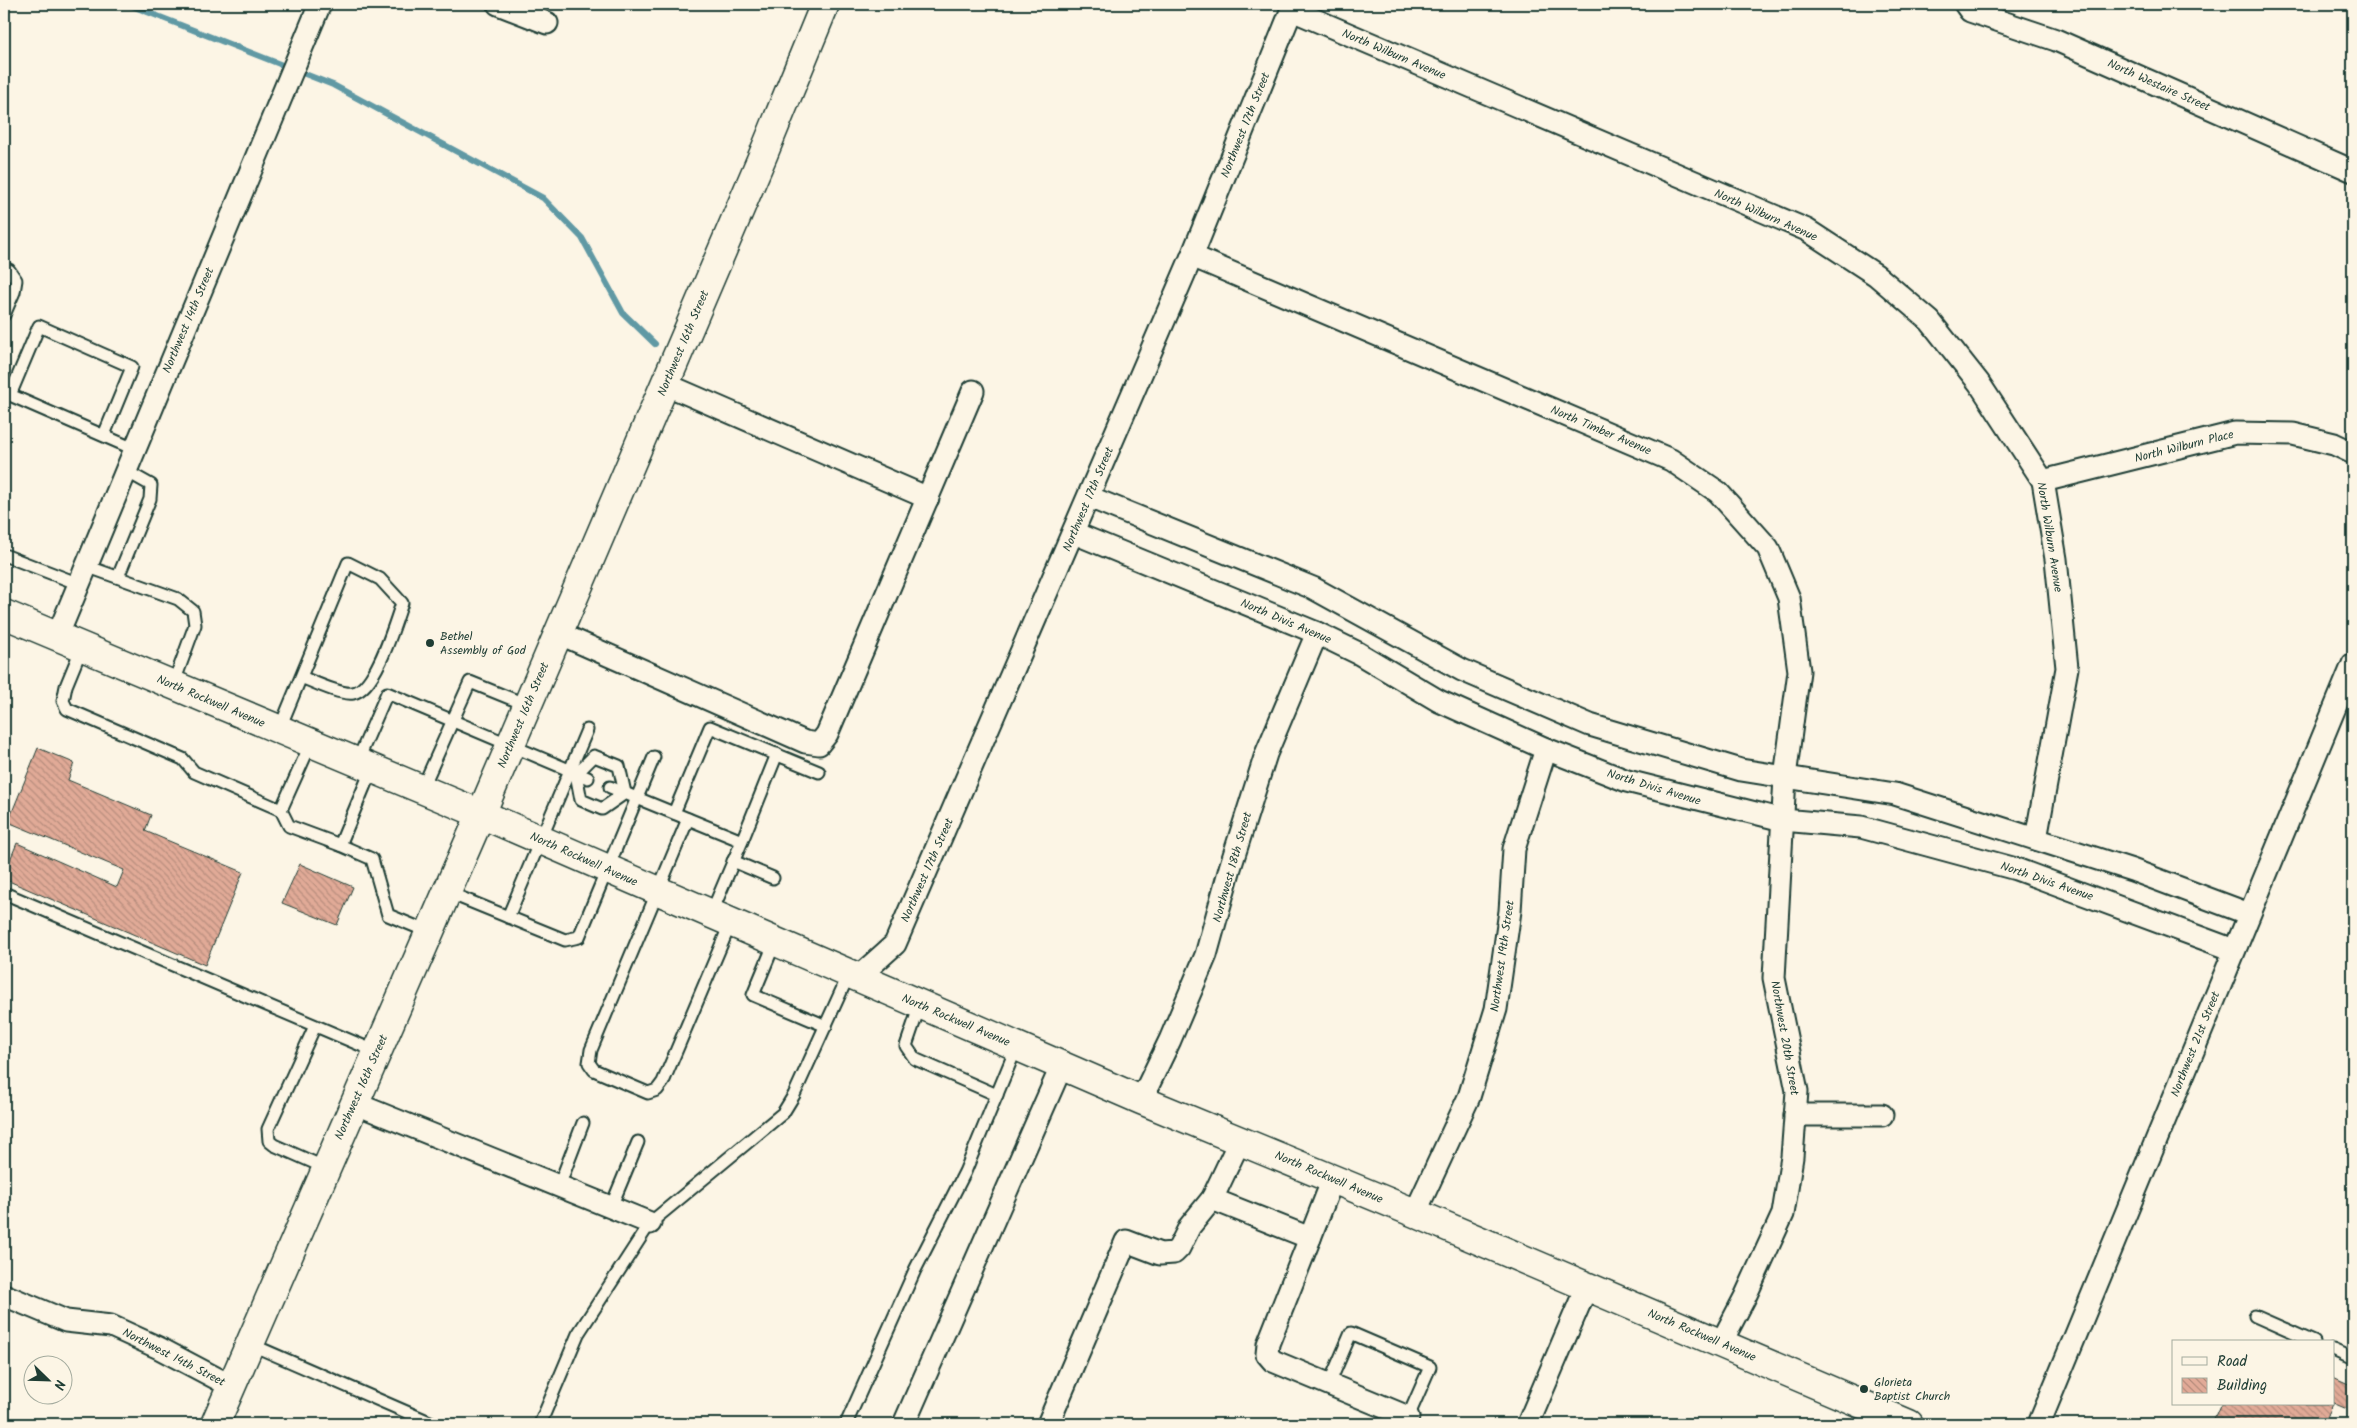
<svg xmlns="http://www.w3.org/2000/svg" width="2357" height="1428" viewBox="0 0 2357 1428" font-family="Kalam,sans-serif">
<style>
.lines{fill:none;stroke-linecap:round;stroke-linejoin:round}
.stream{stroke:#6199a4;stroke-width:6}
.building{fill:url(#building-back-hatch);stroke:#1f3d34}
.service-casing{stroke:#1f3d34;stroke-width:15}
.minor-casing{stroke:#1f3d34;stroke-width:25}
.tertiary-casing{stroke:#1f3d34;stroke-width:31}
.secondary-casing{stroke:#1f3d34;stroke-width:31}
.service{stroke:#fcf5e5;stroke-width:11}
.minor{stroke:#fcf5e5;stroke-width:21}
.tertiary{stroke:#fcf5e5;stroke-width:28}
.secondary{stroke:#fcf5e5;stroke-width:28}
.poi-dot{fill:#1f3d34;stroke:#fcf5e5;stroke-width:2}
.labels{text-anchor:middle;stroke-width:4;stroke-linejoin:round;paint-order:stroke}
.street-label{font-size:12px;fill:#1f3d34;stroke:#fcf5e5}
.poi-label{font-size:12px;fill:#1f3d34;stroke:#fcf5e5;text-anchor:start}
</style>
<defs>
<pattern id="building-back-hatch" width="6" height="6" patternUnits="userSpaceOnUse" patternTransform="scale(1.25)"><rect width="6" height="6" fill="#e1aa97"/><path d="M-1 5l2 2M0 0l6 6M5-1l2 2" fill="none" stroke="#b68c7c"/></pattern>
</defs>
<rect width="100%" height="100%" fill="#fcf5e5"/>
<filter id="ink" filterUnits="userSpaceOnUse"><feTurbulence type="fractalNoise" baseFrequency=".02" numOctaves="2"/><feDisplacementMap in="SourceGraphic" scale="10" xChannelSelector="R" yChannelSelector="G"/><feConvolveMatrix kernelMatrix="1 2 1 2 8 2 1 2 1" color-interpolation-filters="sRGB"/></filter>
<g filter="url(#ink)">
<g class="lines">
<path class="stream" d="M127 4 333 85 543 198 582 238 623 313 655 344"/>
</g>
<g class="building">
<path d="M38 748 74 763 68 780 151 815 145 831 243 872 205 965 4 879V858L10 860 17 843 117 887 124 870 8 822Z"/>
<path d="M300 864 353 887 337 925 282 903Z"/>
<path d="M2333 1377 2353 1386V1393L2347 1409 2333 1403Z"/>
<path d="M2221 1404H2333L2324 1424H2212Z"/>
</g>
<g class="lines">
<g class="service-casing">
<g id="service">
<path d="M4 268 9 270 16 280 14 292 4 315"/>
<path d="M104 435 132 367 39 326 10 395 134 449"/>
<path d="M4 555 79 584"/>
<path d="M86 566 178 599 193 611 195 625 173 685"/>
<path d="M118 577 150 499 151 485 126 471"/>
<path d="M82 647 66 686 63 701 67 709 183 759 194 772 281 810"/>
<path d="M279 730 348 563 380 579 402 603C395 623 376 689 353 693 340 695 314 682 301 677"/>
<path d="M311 743 281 810 289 826 340 845"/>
<path d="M357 762 387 693 588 778"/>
<path d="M372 768 340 845 372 859 388 915 429 932"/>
<path d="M576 774 594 756 619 766 625 793"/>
<path d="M576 774 581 800 602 809 625 793"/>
<path d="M610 787 742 841 711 914"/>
<path d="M422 789 470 682 527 705"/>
<path d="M674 813 710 727 819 772"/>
<path d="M688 819 591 1050 589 1063 594 1070 648 1093 657 1090 663 1082 731 922"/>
<path d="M742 841 777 754"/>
<path d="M733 861 773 878"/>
<path d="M447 892 565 940 579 937 654 757"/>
<path d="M4 893 377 1052"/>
<path d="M508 917 587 730"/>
<path d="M775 942 753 995 826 1026"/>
<path d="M920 1005 906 1046 915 1059 997 1095"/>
<path d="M315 1026 268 1129 269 1141 274 1145 326 1168"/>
<path d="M559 1186 583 1123"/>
<path d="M611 1207 638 1142"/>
<path d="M2255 1316 2314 1342"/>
<path d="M250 1344 434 1424"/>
<path d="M2333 1350 2353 1359"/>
<path d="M1329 1384 1351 1333 1430 1367 1408 1417"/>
<path d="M540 1424 578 1334 650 1223 783 1113 794 1095 849 974"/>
<path d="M846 1424 915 1270 965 1172 1017 1046"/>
</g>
</g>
<g class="minor-casing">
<g id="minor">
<path d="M498 4 547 23"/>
<path d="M1965 4 1970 11 2056 40 2353 171"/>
<path d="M1292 10 1807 230 1876 275 1930 321 1979 383 2043 481 2056 559 2067 668 2036 839"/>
<path d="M1192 256 1671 460 1718 492 1768 548 1789 598 1799 671 1785 777 1774 978 1797 1091 1792 1157 1783 1214 1745 1297 1721 1343"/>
<path d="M665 384 928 498"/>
<path d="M2043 481 2235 433 2293 434 2334 444 2353 453"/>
<path d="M1089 497 1313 588 1462 670 1590 725 1741 770 1895 794 2132 870 2249 914"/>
<path d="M1074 533 1317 633 1358 653 1439 701 1546 749 1627 781 1783 820 1861 827 2016 869 2234 950"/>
<path d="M558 633 805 742 819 744 827 734 973 391"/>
<path d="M57 637 320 4"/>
<path d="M857 978 895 944 1192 256 1294 4"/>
<path d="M1141 1100 1170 1040 1206 955 1230 868 1266 754 1317 633"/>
<path d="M354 1103 650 1223"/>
<path d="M1795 1115H1882"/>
<path d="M1212 1199 1310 1238 1333 1179"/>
<path d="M1415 1213 1469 1097 1496 1009 1510 911 1514 849 1546 749"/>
<path d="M1310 1238 1268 1344 1267 1354 1273 1361 1408 1417 1405 1424"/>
<path d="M4 1295 66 1321 111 1326 159 1348 231 1386"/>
<path d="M904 1424 1062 1065"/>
<path d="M1048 1424 1126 1241 1160 1254 1174 1253 1179 1248 1190 1226 1212 1199 1240 1140"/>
<path d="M1528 1424 1587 1286"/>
<path d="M2039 1424 2353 664"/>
</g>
</g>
<g class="tertiary-casing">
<path id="tertiary" d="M215 1424 481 814 763 155 825 4"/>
</g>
<g class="secondary-casing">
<path id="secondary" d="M4 614 481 814 1141 1100 1415 1213 1909 1424"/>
</g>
<use href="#service" class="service"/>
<use href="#minor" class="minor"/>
<use href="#tertiary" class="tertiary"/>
<use href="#secondary" class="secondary"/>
</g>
</g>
<g class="poi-dot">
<circle cx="430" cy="643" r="5"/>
<circle cx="1864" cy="1389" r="5"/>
</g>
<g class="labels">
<g class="street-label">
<text transform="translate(1394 54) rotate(23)" y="4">North Wilburn Avenue</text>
<text transform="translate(2159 85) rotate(24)" y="4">North Westaire Street</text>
<text transform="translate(1245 125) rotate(-68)" y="4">Northwest 17th Street</text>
<text transform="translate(1766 215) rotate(24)" y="4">North Wilburn Avenue</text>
<text transform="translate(188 320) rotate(-67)" y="4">Northwest 14th Street</text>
<text transform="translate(683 343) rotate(-67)" y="4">Northwest 16th Street</text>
<text transform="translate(1601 430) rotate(23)" y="4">North Timber Avenue</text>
<text transform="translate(2184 446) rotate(-14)" y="4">North Wilburn Place</text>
<text transform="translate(1088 499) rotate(-67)" y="4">Northwest 17th Street</text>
<text transform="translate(2050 537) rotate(81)" y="4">North Wilburn Avenue</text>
<text transform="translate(1286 621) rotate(23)" y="4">North Divis Avenue</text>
<text transform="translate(211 701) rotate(23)" y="4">North Rockwell Avenue</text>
<text transform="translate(523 715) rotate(-67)" y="4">Northwest 16th Street</text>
<text transform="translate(1654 787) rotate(17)" y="4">North Divis Avenue</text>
<text transform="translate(584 859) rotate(24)" y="4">North Rockwell Avenue</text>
<text transform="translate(1232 867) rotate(-74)" y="4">Northwest 18th Street</text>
<text transform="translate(927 870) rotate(-66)" y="4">Northwest 17th Street</text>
<text transform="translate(2047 881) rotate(19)" y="4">North Divis Avenue</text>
<text transform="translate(1502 956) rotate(-82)" y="4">Northwest 19th Street</text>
<text transform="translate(956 1020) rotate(23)" y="4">North Rockwell Avenue</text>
<text transform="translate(1785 1038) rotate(80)" y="4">Northwest 20th Street</text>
<text transform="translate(2195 1044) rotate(-68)" y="4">Northwest 21st Street</text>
<text transform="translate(361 1087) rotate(-66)" y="4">Northwest 16th Street</text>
<text transform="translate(1329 1177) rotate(23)" y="4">North Rockwell Avenue</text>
<text transform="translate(1702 1335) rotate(23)" y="4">North Rockwell Avenue</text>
<text transform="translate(174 1357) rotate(27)" y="4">Northwest 14th Street</text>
</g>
<g class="poi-label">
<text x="440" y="640">Bethel<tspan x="440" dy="14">Assembly of God</tspan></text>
<text x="1874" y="1386">Glorieta<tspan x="1874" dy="14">Baptist Church</tspan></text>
</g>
</g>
<rect width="2357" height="1428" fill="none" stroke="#fcf5e5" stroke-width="20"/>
<rect x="10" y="10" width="2337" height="1408" fill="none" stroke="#1f3d34" stroke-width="2" filter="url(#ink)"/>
<rect x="2172" y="1340" width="162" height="65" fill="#fcf5e5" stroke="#a4ab9e"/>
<rect x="2182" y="1357" width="25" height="8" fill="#fcf5e5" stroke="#a4ab9e"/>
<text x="2217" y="1366" font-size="15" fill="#1f3d34">Road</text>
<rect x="2182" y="1378" width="25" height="15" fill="url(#building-back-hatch)" stroke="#a4ab9e"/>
<text x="2217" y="1390" font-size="15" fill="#1f3d34">Building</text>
<g transform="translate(48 1380) rotate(113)"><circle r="24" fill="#fcf5e5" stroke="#a4ab9e"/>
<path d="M0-4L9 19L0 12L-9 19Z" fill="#1f3d34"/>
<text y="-8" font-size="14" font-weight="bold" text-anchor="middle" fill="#1f3d34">N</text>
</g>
</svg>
